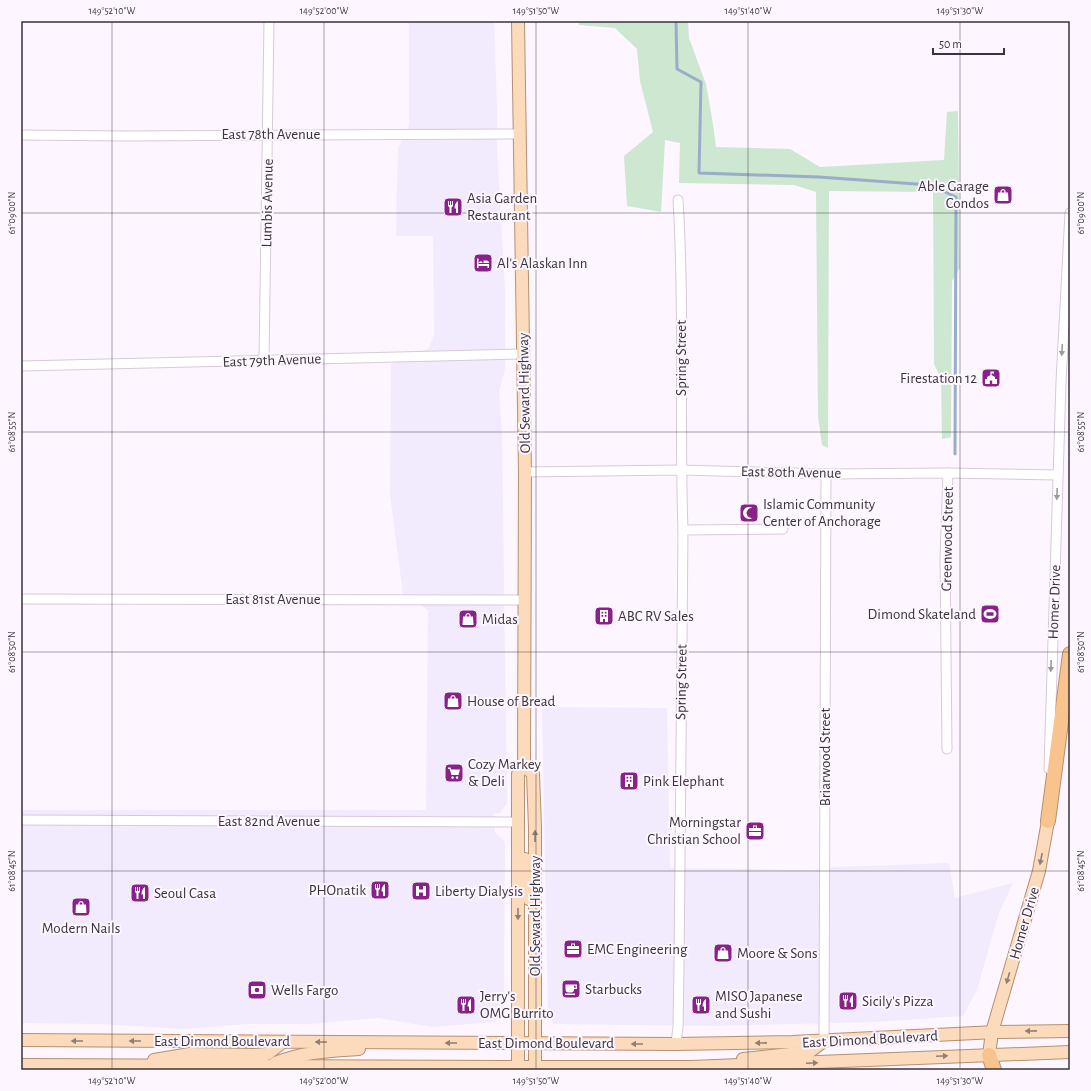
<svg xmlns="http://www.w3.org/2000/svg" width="1091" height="1091" viewBox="0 0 1091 1091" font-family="'Alegreya Sans',sans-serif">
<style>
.commercial{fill:#f1ebfd}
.green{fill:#cde7d1}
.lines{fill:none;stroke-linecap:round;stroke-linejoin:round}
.stream{stroke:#98adca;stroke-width:3}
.minor-casing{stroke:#d7cad9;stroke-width:11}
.major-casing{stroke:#b59170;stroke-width:14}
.highway-casing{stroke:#b59170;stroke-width:16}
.minor{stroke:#fff;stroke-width:9}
.major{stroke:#fbdbbb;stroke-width:12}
.highway{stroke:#f8c38d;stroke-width:14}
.oneway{fill:#9c9a9c}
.oneway2{fill:#907f74}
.ticks{fill:none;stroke:#39343a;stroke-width:1;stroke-opacity:0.45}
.labels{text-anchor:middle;stroke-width:4;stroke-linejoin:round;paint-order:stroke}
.street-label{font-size:15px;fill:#39343a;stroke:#fdf5ff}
.poi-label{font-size:15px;fill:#39343a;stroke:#fdf5ff;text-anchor:start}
.neatline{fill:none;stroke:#39343a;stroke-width:1.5}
.ticks-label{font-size:10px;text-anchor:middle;fill:#39343a}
</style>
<rect width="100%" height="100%" fill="#fdf5ff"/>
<g class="commercial">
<path d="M409 21H494L497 106V149L505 289V369L499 392 502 434 507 803 500 813H494L495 832 505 842 504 1010 495 1022 432 1027 378 1018 310 1024H248L184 1029 103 1024 21 1023V810H426L428 610 403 594 390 495 391 364 429 348 434 335 433 236H396L398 148 409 125Z"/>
<path d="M543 707 667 708 670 868 812 870 837 867 949 863 955 898 1013 883 998 916 977 990 963 1016 876 1022 715 1026 553 1024 548 1013 542 710Z"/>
</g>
<path class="green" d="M579 21H688L689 38 706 84 713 124 716 147 790 149 820 167 944 160 947 112 958 111 960 268 952 281 951 437 942 439 941 379 934 364 933 192 829 191 828 448 822 445 818 416 816 192 794 185 679 183 680 143 665 140 661 212 627 206 624 156 653 132 640 81 637 49 615 28 579 25Z"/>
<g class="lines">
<path class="stream" d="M676 21 677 69 701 82 699 173 819 177 930 185 956 197 955 454"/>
<g class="minor-casing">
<g id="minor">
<path d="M21 135 126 136 520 134"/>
<path d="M264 360 269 21"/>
<path d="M21 366 523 354"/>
<path d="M525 472 681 470 826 474 948 473 1058 475"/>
<path d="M683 530 783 529"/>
<path d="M21 599 525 600"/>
<path d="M947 749 945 559 948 473"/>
<path d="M1049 769 1061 382 1070 213"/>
<path d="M21 820 518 822"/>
<path d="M824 1041 826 474"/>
<path d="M676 1044 678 1027 679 968 683 530C679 420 685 310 678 200"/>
</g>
</g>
<g class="major-casing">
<g id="major">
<path d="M524 765 533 774 535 828V1070"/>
<path d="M525 859 529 899"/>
<path d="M21 1040 676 1044 792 1042 996 1032 1070 1031"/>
<path d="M989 1055 992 1032 1039 871 1048 821"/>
<path d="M743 1059 809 1052 824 1041"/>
<path d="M154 1060 190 1054 253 1055 267 1054 283 1042"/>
<path d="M275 1063C302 1052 330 1051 359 1049"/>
<path d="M21 1065 500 1067H691L1070 1052"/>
<path d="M518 1070V774L524 765 525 472 518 21"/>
</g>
</g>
<g class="highway-casing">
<g id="highway">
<path d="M1048 821 1070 654"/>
<path d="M989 1055 994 1070"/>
</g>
</g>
<use href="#minor" class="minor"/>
<use href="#major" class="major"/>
<use href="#highway" class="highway"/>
</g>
<defs><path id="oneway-solid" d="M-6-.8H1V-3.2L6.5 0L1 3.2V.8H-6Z"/></defs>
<g class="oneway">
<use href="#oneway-solid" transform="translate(1062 350) rotate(93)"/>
<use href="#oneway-solid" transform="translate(1057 494) rotate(92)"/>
<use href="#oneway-solid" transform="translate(1051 666) rotate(92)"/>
</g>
<g class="oneway2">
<use href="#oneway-solid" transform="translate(535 836) rotate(-90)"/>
<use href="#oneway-solid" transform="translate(1041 859) rotate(101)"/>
<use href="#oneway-solid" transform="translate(518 914) rotate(90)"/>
<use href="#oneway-solid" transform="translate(1008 978) rotate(106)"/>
<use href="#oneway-solid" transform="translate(1031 1031) rotate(179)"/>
<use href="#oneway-solid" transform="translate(77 1041) rotate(-180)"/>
<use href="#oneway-solid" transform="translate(135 1041) rotate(-180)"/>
<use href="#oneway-solid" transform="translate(321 1042) rotate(-180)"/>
<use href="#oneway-solid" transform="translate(451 1043) rotate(-180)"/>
<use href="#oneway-solid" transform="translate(761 1043) rotate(179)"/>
<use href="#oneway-solid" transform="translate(637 1044) rotate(-180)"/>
<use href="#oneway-solid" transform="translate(942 1056) rotate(-2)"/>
<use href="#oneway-solid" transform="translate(812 1063) rotate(-3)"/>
</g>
<path class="ticks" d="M112 21V1070M324 21V1070M536 21V1070M748 21V1070M960 21V1070M21 213H1070M21 432H1070M21 652H1070M21 871H1070"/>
<defs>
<g id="shop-square" transform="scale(1)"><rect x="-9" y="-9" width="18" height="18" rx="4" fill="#882289" stroke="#fdf5ff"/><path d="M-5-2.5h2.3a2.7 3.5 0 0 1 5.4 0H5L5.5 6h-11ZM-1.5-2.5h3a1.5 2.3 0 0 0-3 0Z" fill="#fff"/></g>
<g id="restaurant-square" transform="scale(1)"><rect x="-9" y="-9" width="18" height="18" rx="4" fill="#882289" stroke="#fdf5ff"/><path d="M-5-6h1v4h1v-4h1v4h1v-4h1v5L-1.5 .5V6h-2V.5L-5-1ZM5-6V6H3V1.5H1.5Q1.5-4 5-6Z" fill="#fff"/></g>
<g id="hotel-square" transform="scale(1)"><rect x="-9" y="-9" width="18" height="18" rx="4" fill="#882289" stroke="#fdf5ff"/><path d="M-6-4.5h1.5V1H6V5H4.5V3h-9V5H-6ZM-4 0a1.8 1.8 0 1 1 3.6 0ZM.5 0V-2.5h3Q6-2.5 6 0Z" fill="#fff"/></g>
<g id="civic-square" transform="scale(1)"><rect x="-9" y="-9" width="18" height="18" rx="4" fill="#882289" stroke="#fdf5ff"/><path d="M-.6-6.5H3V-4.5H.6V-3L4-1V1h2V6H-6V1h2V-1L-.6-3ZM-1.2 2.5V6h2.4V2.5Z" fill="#fff"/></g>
<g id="mosque-square" transform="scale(1)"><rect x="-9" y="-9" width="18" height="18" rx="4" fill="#882289" stroke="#fdf5ff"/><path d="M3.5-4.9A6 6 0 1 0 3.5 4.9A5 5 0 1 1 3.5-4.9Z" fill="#fff"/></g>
<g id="stadium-square" transform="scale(1)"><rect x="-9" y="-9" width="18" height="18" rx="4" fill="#882289" stroke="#fdf5ff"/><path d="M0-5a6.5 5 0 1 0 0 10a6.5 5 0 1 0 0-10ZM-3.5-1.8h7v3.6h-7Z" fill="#fff"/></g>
<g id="building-square" transform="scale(1)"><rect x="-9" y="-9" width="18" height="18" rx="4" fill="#882289" stroke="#fdf5ff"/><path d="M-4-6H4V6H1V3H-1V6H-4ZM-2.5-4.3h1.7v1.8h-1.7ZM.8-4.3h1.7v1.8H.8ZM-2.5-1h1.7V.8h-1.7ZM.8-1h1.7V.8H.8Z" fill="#fff"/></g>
<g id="supermarket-square" transform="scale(1)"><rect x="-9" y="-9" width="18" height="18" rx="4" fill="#882289" stroke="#fdf5ff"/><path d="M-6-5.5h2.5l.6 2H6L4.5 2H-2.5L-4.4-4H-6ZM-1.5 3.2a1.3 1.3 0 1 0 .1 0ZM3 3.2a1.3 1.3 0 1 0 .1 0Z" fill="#fff"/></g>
<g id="office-square" transform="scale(1)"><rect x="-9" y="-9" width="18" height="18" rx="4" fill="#882289" stroke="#fdf5ff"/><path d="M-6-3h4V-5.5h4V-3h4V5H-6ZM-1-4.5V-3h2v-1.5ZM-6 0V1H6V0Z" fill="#fff"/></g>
<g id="hospital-square" transform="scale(1)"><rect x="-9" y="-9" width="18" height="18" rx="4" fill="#882289" stroke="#fdf5ff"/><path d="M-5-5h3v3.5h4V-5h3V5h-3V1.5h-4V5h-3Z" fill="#fff"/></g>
<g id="cafe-square" transform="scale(1)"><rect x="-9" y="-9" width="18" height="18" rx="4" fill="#882289" stroke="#fdf5ff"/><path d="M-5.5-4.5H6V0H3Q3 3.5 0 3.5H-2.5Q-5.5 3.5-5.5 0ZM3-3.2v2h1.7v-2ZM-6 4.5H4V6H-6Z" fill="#fff"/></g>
<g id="bank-square" transform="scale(1)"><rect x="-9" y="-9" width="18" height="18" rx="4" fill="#882289" stroke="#fdf5ff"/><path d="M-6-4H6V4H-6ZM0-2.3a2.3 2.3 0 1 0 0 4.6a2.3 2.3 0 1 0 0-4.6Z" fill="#fff"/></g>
</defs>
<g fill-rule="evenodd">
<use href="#shop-square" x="1003" y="195"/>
<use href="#restaurant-square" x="453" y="207"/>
<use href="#hotel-square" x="483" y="263"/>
<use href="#civic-square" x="991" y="378"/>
<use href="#mosque-square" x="749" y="513"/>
<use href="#stadium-square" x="990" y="614"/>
<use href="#building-square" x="604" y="616"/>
<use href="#shop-square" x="468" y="619"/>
<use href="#shop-square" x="453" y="701"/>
<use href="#supermarket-square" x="454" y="773"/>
<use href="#building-square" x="629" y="781"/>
<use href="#office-square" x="755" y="831"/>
<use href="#restaurant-square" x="380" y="890"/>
<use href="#hospital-square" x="421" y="891"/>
<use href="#restaurant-square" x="140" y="893"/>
<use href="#shop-square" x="81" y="907"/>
<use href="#office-square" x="573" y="949"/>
<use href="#shop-square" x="723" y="953"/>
<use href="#cafe-square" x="571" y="989"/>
<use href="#bank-square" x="257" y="990"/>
<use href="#restaurant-square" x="848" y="1001"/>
<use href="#restaurant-square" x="466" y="1005"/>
<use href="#restaurant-square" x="701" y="1005"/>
</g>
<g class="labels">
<g class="street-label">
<text x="271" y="139">East 78th Avenue</text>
<text transform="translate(267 203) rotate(-89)" y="5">Lumbis Avenue</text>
<text transform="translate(681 358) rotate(-90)" y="5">Spring Street</text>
<text transform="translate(272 360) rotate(-2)" y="5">East 79th Avenue</text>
<text transform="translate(524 393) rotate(-91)" y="5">Old Seward Highway</text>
<text transform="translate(791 472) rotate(1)" y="5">East 80th Avenue</text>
<text transform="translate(947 539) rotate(-89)" y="5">Greenwood Street</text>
<text x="273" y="604">East 81st Avenue</text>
<text transform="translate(1054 602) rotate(-88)" y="5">Homer Drive</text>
<text transform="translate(681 682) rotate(-89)" y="5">Spring Street</text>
<text transform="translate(825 757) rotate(-90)" y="5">Briarwood Street</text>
<text x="269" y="826">East 82nd Avenue</text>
<text transform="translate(535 916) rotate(-90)" y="5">Old Seward Highway</text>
<text transform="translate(1024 923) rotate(-74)" y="5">Homer Drive</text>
<text transform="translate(870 1039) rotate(-3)" y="5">East Dimond Boulevard</text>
<text x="222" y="1046">East Dimond Boulevard</text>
<text x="546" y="1048">East Dimond Boulevard</text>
</g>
<g class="poi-label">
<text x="989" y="191" text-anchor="end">Able Garage<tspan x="989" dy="17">Condos</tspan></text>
<text x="467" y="203">Asia Garden<tspan x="467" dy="17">Restaurant</tspan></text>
<text x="497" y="268">Al's Alaskan Inn</text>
<text x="977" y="383" text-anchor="end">Firestation 12</text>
<text x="763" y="509">Islamic Community<tspan x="763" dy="17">Center of Anchorage</tspan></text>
<text x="976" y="619" text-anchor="end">Dimond Skateland</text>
<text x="618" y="621">ABC RV Sales</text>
<text x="482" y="624">Midas</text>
<text x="467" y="706">House of Bread</text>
<text x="468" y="769">Cozy Markey<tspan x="468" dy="17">&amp; Deli</tspan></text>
<text x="643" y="786">Pink Elephant</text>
<text x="741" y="827" text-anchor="end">Morningstar<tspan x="741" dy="17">Christian School</tspan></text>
<text x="366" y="895" text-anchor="end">PHOnatik</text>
<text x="435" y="896">Liberty Dialysis</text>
<text x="154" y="898">Seoul Casa</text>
<text x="81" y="933" text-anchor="middle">Modern Nails</text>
<text x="587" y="954">EMC Engineering</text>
<text x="737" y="958">Moore &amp; Sons</text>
<text x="585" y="994">Starbucks</text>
<text x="271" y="995">Wells Fargo</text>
<text x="480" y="1001">Jerry's<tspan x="480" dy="17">OMG Burrito</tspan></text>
<text x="715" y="1001">MISO Japanese<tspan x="715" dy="17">and Sushi</tspan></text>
<text x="862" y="1006">Sicily's Pizza</text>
</g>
</g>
<rect width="1091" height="1091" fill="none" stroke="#fdf5ff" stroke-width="44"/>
<path d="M933 48v6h71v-6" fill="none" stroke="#39343a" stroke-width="2"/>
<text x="939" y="48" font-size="12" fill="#39343a" stroke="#fdf5ff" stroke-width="3" paint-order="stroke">50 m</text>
<rect x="22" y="22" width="1047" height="1047" class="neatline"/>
<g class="ticks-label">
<text x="112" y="14">149°52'10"W</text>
<text x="324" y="14">149°52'00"W</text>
<text x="536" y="14">149°51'50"W</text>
<text x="748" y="14">149°51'40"W</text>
<text x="960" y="14">149°51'30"W</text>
<text transform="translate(11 213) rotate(-90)" y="4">61°09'00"N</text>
<text transform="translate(1080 213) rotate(-90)" y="4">61°09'00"N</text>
<text transform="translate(11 432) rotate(-90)" y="4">61°08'55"N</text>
<text transform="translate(1080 432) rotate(-90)" y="4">61°08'55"N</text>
<text transform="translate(11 652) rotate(-90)" y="4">61°08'50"N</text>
<text transform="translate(1080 652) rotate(-90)" y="4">61°08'50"N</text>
<text transform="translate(11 871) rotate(-90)" y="4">61°08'45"N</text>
<text transform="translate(1080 871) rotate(-90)" y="4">61°08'45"N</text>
<text x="112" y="1084">149°52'10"W</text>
<text x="324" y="1084">149°52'00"W</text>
<text x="536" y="1084">149°51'50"W</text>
<text x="748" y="1084">149°51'40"W</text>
<text x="960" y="1084">149°51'30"W</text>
</g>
</svg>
